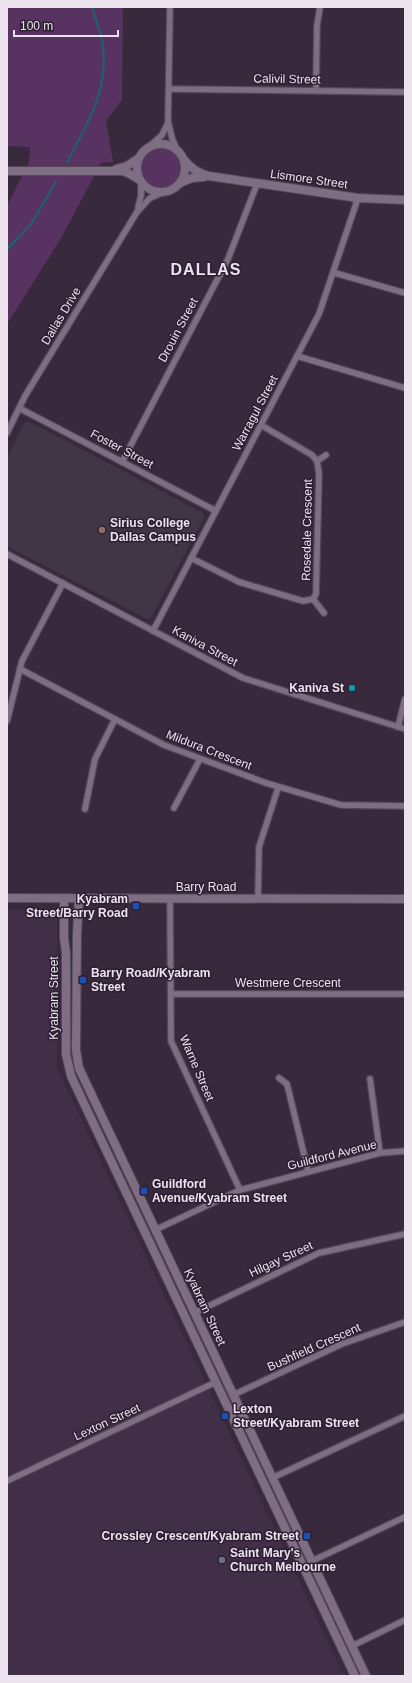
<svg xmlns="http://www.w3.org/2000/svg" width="412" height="1683" viewBox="0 0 412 1683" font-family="Arial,sans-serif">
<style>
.built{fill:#412e47}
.education{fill:#403645}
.green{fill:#583362}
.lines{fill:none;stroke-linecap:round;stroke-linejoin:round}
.stream{stroke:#196572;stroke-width:2}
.street-casing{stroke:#544858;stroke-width:8}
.secondary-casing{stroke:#544858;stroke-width:10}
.street{stroke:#7e6d83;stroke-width:5.5}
.secondary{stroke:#7e6d83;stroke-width:8}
.education-dot{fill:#8d6e63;stroke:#2e1f32;stroke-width:1.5}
.culture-dot{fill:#0f9aa8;stroke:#2e1f32;stroke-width:1.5}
.transit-dot{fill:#1a4fb4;stroke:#2e1f32;stroke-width:1.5}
.worship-dot{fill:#6b7280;stroke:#2e1f32;stroke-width:1.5}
.labels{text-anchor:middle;stroke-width:3;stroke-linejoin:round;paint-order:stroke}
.street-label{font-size:12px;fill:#ece3ef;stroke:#2e1f32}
.poi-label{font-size:12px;font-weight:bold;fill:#ece3ef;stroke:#2e1f32;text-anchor:start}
.district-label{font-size:16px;font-weight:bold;letter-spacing:1px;fill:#ece3ef;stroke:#2e1f32}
</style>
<rect width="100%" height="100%" fill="#38293c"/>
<path class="built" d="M7 910H48L57 919V1068L344 1676H7Z"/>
<path class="education" d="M28 421 203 513 204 517 151 618 147 619 7 546V459L24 423Z"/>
<g class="green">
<path d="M7 7H121L123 11 122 100 106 121 113 162 101 163 60 240 7 324V206L29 162 30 147 7 146Z"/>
<circle cx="161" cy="168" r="21"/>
</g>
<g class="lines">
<g class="stream">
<path d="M67 162C87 125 109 89 103 46 101 33 96 20 92 7"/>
<path d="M7 249 31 224 56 182"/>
</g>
<g class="street-casing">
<g id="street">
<path d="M170 7 168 121 172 138 177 150"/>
<path d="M169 89 405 92"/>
<path d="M316 90 317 25 320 7"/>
<path d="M150 146 162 135 168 123"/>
<path d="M138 208 141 196V182"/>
<path d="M335 273 405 293"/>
<path d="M297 356 405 388"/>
<path d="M19 408 216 511"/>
<path d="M7 433 25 396 137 212 150 198 164 192"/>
<path d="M317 461 326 455"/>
<path d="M122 462 228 259 257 184"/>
<path d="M7 554 243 678 405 729"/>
<path d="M191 558 239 582 303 601 313 599 316 594 319 473 317 461 312 455 261 425"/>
<path d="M313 599 324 613"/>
<path d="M153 631 319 314 358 198"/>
<path d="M20 669 164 745 266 783 341 805 405 806"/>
<path d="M7 721 22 661 63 583"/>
<path d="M398 727 405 699"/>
<path d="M174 808 200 759"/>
<path d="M85 809 95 759 115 719"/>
<path d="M170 899 171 1041 240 1190"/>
<path d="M258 899 259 847 278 788"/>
<path d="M171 994H405"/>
<path d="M279 1078 287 1084 308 1171"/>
<path d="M370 1079 380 1153"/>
<path d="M155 1230 240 1190 380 1153 405 1151"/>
<path d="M194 1313 319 1253 405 1234"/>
<path d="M233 1395 342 1344 405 1322"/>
<path d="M272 1478 405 1416"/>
<path d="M7 1481 216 1382"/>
<path d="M312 1561 405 1517"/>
<path d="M352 1646 405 1620"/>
</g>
</g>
<g class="secondary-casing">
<g id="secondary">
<circle cx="161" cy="168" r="24"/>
<path d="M184 160C192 169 198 173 209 176L358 198 405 200"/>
<path d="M116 169 127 166 139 158"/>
<path d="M7 171H122L128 173 140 180"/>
<path d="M180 183 192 178 204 177"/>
<path d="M7 898 405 899"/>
<path d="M64 898V938L66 953V1054L71 1076 355 1676"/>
<path d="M79 898 77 934 76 1050 79 1068 366 1676"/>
</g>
</g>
<use href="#street" class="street"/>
<use href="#secondary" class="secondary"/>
</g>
<circle class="education-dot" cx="102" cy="530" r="4"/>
<circle class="culture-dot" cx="352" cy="688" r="4"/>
<g class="transit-dot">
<rect x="132" y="902" width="8" height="8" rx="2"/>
<rect x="79" y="976" width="8" height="8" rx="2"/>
<rect x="140" y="1187" width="8" height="8" rx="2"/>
<rect x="221" y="1412" width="8" height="8" rx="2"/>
<rect x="303" y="1532" width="8" height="8" rx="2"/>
</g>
<circle class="worship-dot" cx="222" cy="1560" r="4"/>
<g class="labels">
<g class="street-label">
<text transform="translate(287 79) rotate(1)" y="4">Calivil Street</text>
<text transform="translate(309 179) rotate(8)" y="4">Lismore Street</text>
<text transform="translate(61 316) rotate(-59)" y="4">Dallas Drive</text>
<text transform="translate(178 330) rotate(-62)" y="4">Drouin Street</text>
<text transform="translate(255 413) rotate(-62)" y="4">Warragul Street</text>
<text transform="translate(122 449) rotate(28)" y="4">Foster Street</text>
<text transform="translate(307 530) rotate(-89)" y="4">Rosedale Crescent</text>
<text transform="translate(205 646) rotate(28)" y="4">Kaniva Street</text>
<text transform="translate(209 750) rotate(21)" y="4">Mildura Crescent</text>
<text x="206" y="891">Barry Road</text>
<text x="288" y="987">Westmere Crescent</text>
<text transform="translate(54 998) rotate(-90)" y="4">Kyabram Street</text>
<text transform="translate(197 1068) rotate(67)" y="4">Warne Street</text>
<text transform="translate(332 1155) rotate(-14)" y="4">Guildford Avenue</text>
<text transform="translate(281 1259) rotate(-25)" y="4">Hilgay Street</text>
<text transform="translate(205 1307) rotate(65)" y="4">Kyabram Street</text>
<text transform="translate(314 1347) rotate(-24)" y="4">Bushfield Crescent</text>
<text transform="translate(107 1422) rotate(-25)" y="4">Lexton Street</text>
</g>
<g class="poi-label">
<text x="110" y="527">Sirius College<tspan x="110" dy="14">Dallas Campus</tspan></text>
<text x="344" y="692" text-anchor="end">Kaniva St</text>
<text x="128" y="903" text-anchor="end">Kyabram<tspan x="128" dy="14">Street/Barry Road</tspan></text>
<text x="91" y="977">Barry Road/Kyabram<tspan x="91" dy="14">Street</tspan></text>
<text x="152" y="1188">Guildford<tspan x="152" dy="14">Avenue/Kyabram Street</tspan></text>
<text x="233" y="1413">Lexton<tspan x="233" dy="14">Street/Kyabram Street</tspan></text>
<text x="299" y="1540" text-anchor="end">Crossley Crescent/Kyabram Street</text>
<text x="230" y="1557">Saint Mary's<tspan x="230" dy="14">Church Melbourne</tspan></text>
</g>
<g class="district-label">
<text x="206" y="275">DALLAS</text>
</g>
</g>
<rect width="412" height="1683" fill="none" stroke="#ece3ef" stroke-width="16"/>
<path d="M14 30v6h104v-6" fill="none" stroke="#ece3ef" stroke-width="2"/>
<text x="20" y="30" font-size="12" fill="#ece3ef" stroke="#2e1f32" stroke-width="3" paint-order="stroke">100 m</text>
</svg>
